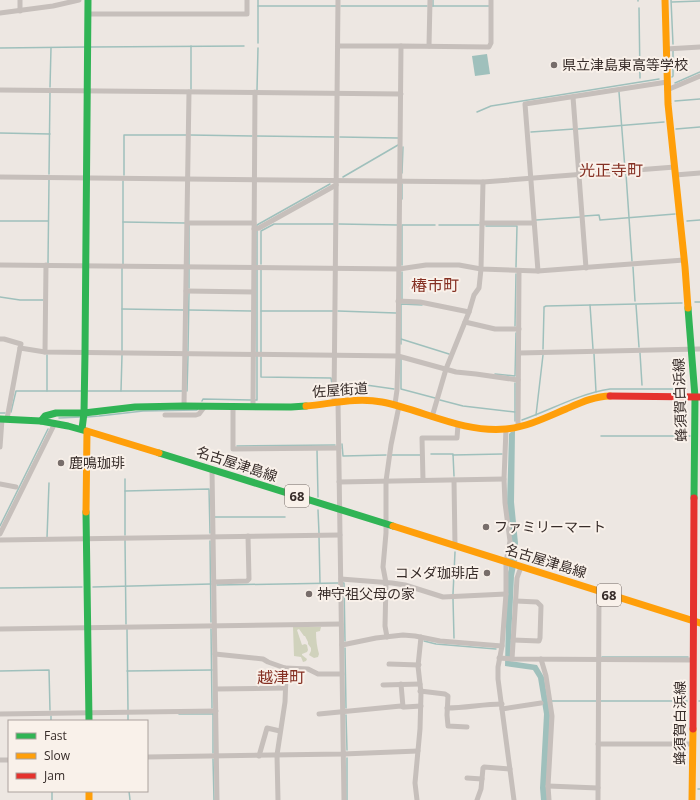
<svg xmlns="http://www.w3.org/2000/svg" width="700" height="800" viewBox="0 0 700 800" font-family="'Open Sans','Noto Sans JP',sans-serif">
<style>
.green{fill:#d0d2bc}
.water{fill:#9fc0bc}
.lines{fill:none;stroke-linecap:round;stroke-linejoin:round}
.stream{stroke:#9fc0bc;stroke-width:1.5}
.street{stroke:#c6bfbb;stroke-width:5}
.fast{stroke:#30b455;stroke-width:7}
.slow{stroke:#ff9f0a;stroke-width:7}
.jam{stroke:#e5322d;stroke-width:7}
.poi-dot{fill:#776d6a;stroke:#f9f1ea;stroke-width:1.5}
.labels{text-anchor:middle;stroke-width:4;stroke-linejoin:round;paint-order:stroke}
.shield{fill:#f9f1ea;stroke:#716763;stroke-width:1}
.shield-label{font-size:13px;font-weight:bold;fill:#372c29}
.poi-label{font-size:14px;fill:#372c29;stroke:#f9f1ea;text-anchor:start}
.street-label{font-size:14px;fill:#372c29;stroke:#f9f1ea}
.quarter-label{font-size:16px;fill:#853023;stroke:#f9f1ea}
</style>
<rect width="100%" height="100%" fill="#ede7e2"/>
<path class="green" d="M293 627H321L320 631 316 632C316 640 317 647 319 654L318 657 314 658 309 655 311 651V648L308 644V642L305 636H304L299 629 297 630 302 645 305 644 307 645 308 650 307 652 302 654V655L307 659 306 661 303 662 301 657 294 656Z"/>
<g class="water">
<path d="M487 54 490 74 475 76 472 56Z"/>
<path d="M515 431 514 502 518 543 517 560 514 576 510 661 537 665 544 677 550 714 547 800H541L540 788 544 714 538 678 533 670 505 666 507 575 509 569 507 557 511 543 507 504 509 434 511 432Z"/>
</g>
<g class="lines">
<g class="stream">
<path d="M258 0V43"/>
<path d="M638 0V1"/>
<path d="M671 0 673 44"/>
<path d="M672 2 700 1"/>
<path d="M258 6H336"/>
<path d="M341 6H427"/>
<path d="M432 6H489"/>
<path d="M433 6V0"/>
<path d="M639 8 640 78"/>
<path d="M91 47 244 46"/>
<path d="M0 48 85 47"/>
<path d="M672 77 673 76V51"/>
<path d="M675 83 700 72"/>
<path d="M50 87 51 48"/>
<path d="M191 89V46"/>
<path d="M257 90 258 48"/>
<path d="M619 92 625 169"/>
<path d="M675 101 700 99"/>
<path d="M477 112 491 106 659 79"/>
<path d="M578 129 664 122"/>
<path d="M676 129 700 127"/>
<path d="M531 132 574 129"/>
<path d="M0 133 50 134"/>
<path d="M190 135 252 136"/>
<path d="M256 136 334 137"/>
<path d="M340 137 398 138"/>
<path d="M402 173 403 147"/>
<path d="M49 174 50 92"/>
<path d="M626 174 632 261"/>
<path d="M124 175V135H186"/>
<path d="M343 177 398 145"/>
<path d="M402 199V184"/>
<path d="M584 216 599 215 600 220 675 214"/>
<path d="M536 220 580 217"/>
<path d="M0 221H48"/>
<path d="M687 221 700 220"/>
<path d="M123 222 185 223"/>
<path d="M339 224 397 225"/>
<path d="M402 225H435"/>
<path d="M439 225H479"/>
<path d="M402 226V265"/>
<path d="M486 226H517L516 267"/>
<path d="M48 263 49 180"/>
<path d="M123 264V181"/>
<path d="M261 264V231L274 224H334"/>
<path d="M189 265V225"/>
<path d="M257 265V225L330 184"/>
<path d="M633 267 635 301"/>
<path d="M189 288V269"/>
<path d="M0 297 20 300H43"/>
<path d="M402 299V272"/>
<path d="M695 302H700"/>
<path d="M590 305 593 349"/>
<path d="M636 305 639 347"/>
<path d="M122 309 184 310"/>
<path d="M189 310 251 311"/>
<path d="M261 311H333"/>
<path d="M338 311 396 313"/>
<path d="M515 326 516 274"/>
<path d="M401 339 449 354"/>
<path d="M401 344V304L422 305"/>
<path d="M543 349 544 309V307L546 306 682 303"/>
<path d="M122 351V268"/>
<path d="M188 351 189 293"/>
<path d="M261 353V269"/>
<path d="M640 353 642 385"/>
<path d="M594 354 596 392"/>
<path d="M47 355V391"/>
<path d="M261 357V377L331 378 332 384"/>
<path d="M401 359V389L435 398"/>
<path d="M495 374 515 376 516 333"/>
<path d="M337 384 366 385 394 389"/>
<path d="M88 391H121L122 355"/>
<path d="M121 391H182"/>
<path d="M187 391 188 356"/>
<path d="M255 400H257V269"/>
<path d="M440 400 463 406 515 412"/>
<path d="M202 401 203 399 251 400"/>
<path d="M11 412 16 391H81"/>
<path d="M0 413H5"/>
<path d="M536 415 543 355"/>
<path d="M87 417 99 416 143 411 197 410 198 408"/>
<path d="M59 418 81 417"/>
<path d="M522 420C551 410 578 394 610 389H687"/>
<path d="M515 421V383"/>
<path d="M601 436H690"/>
<path d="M342 444 343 456 386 455"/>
<path d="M237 446 335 445"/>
<path d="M317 450 318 497"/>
<path d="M431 454H453L454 476"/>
<path d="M391 455H420"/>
<path d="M453 455 502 454"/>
<path d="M125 479V491"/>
<path d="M318 510 319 533"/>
<path d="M215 517H285"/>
<path d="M0 526 48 429"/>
<path d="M125 535V491L209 489 210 533"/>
<path d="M319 537 320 583"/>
<path d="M47 538 49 483"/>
<path d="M125 540 126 624"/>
<path d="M210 541 211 622"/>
<path d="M343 583H344L345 641"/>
<path d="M217 585 338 583"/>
<path d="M93 587 211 584"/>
<path d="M0 588 82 587"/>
<path d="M453 594 455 552"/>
<path d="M453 599 454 638"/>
<path d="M127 629 128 710"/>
<path d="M211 629 212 708"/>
<path d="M424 641 436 644 496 649"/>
<path d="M345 648 346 708"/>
<path d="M602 657H688"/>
<path d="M0 671 49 670 50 710"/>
<path d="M127 671 212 670"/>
<path d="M552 701H596"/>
<path d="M601 701H687"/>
<path d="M699 701H700"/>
<path d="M213 713V753"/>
<path d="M128 714V721"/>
<path d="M179 714H213"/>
<path d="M346 715 347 750"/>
<path d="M51 716V721"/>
<path d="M347 758V800"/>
<path d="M213 759 214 800"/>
<path d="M698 789H700"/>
<path d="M52 791V800"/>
<path d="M129 791 130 800"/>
</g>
<g class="street">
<path d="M20 11V0"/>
<path d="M0 13 53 6 79 0"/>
<path d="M88 14H247V0"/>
<path d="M338 46H401"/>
<path d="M429 46 430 0"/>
<path d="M666 49 700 47"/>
<path d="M0 90 401 94"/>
<path d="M667 90 700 76"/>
<path d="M573 97 586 268"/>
<path d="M675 175 700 173"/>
<path d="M0 177 483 182 675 167"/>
<path d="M187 223H254"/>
<path d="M482 223H534"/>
<path d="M254 229 259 228 336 185"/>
<path d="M0 265 399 269 426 265H459L481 269 538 271 684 260"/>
<path d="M538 271 525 104 667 82"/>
<path d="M186 291 254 292"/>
<path d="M398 301 420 302 469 312"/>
<path d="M465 322 495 329H519"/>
<path d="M0 339H4L21 344 20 348"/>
<path d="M45 352 46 265"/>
<path d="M519 353 700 349"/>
<path d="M334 401 338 0"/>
<path d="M338 401 344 800"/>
<path d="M395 404 397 390 398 356 401 46 489 47 491 43V0"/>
<path d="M184 406 189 92"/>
<path d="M233 406V449L339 448"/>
<path d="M253 406 255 92"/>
<path d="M165 415H196L199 414 205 406"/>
<path d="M432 417 446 369 469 312 474 295 479 288 481 269 483 182"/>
<path d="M7 419 20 348 45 352 398 356 456 372 476 374 518 380"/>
<path d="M518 426 519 271"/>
<path d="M506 429 504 479 505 503 510 541 506 562V594L502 646 498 667V679L514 800"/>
<path d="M0 447 2 419"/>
<path d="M212 470 217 800"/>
<path d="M423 480 422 438H457L458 425"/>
<path d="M454 480 455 546"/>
<path d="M339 482 504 479"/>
<path d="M0 484 16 487"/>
<path d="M0 534 55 423"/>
<path d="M0 540 340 535"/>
<path d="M341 579 392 583 405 585 443 597 506 594"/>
<path d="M214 582 247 581 249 579 248 536"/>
<path d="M0 629 341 624"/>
<path d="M387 637 385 626 386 583 383 567 386 533V481L391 445 399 406"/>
<path d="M513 640 539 641 540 638 541 606 537 602 516 601"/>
<path d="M342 645 376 638 403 635 415 636 440 641 502 646"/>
<path d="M215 654 263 659 268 662 285 668"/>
<path d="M499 658 512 659 693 660"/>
<path d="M512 659 517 578 521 567"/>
<path d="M541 659 546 676 552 716 548 786 549 800"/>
<path d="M389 664 419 665"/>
<path d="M401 684 403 707"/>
<path d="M383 685 420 684"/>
<path d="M216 689 285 688"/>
<path d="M420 691 445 694 448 696 447 715 448 726 467 727"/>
<path d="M447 708C466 708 483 704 502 704"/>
<path d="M502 709 541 703"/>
<path d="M0 714 216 711"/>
<path d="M319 714 401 706 405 707 421 706"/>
<path d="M598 744H693"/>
<path d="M259 756 267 728 280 731"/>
<path d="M147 757 343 754 418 751"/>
<path d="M0 760H9"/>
<path d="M467 778 482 779"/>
<path d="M548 786 598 788"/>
<path d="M278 800 277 755 285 702 286 676 285 668 308 669 318 674H342"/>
<path d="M417 800 415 783 420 729 421 693 418 666 421 637"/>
<path d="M477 800 481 789 483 768 484 767 510 769"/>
<path d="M598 800 599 591"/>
</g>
<g class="fast">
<path d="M688 308 695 397 694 498"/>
<path d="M0 419 41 421 45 416 56 413H84L135 407 184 406 291 407 306 406"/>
<path d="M41 421 68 426 86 431"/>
<path d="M82 429 84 413 85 353 88 0"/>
<path d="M159 453 393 526"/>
<path d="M86 512 89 721"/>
</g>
<g class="slow">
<path d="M665 0 668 104 685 267 688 308"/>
<path d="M306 406C331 404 356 397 382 402 423 410 462 433 506 429 527 427 547 417 566 409 580 403 595 396 610 396"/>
<path d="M86 512 87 431 159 453"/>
<path d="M393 526 700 623"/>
<path d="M89 791V800"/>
<path d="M692 800 693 729"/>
</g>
<g class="jam">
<path d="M610 396 700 397"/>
<path d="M693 729 694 498"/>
</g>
</g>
<g class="poi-dot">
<circle cx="554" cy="65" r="4"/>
<circle cx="61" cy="463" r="4"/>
<circle cx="486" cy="527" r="4"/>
<circle cx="487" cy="573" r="4"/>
<circle cx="309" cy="594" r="4"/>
</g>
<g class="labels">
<g class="shield">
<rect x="285" y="485" width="24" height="22" rx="3"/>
<rect x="597" y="584" width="24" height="22" rx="3"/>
</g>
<g class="shield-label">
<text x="297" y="501">68</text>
<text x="609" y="600">68</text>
</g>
<g class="poi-label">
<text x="562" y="70">県立津島東高等学校</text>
<text x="69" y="468">鹿鳴珈琲</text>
<text x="494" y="532">ファミリーマート</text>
<text x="479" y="578" text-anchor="end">コメダ珈琲店</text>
<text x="317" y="599">神守祖父母の家</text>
</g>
<g class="street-label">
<text transform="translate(340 390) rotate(-4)" y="5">佐屋街道</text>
<text transform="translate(680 400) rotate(-92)" y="5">蜂須賀白浜線</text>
<text transform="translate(237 464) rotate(18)" y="5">名古屋津島線</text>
<text transform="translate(546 561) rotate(17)" y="5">名古屋津島線</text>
<text transform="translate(680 723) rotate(-90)" y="5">蜂須賀白浜線</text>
</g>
<g class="quarter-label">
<text x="611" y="176">光正寺町</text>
<text x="435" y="291">椿市町</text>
<text x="281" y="683">越津町</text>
</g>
</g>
<rect x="8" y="720" width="140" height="72" fill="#f9f1ea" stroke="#aba29d"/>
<rect x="16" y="733" width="20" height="6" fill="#30b455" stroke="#aba29d"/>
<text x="44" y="740" font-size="12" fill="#372c29">Fast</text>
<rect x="16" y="753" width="20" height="6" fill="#ff9f0a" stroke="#aba29d"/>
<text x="44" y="760" font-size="12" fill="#372c29">Slow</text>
<rect x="16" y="773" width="20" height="6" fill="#e5322d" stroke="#aba29d"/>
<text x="44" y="780" font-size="12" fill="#372c29">Jam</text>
</svg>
